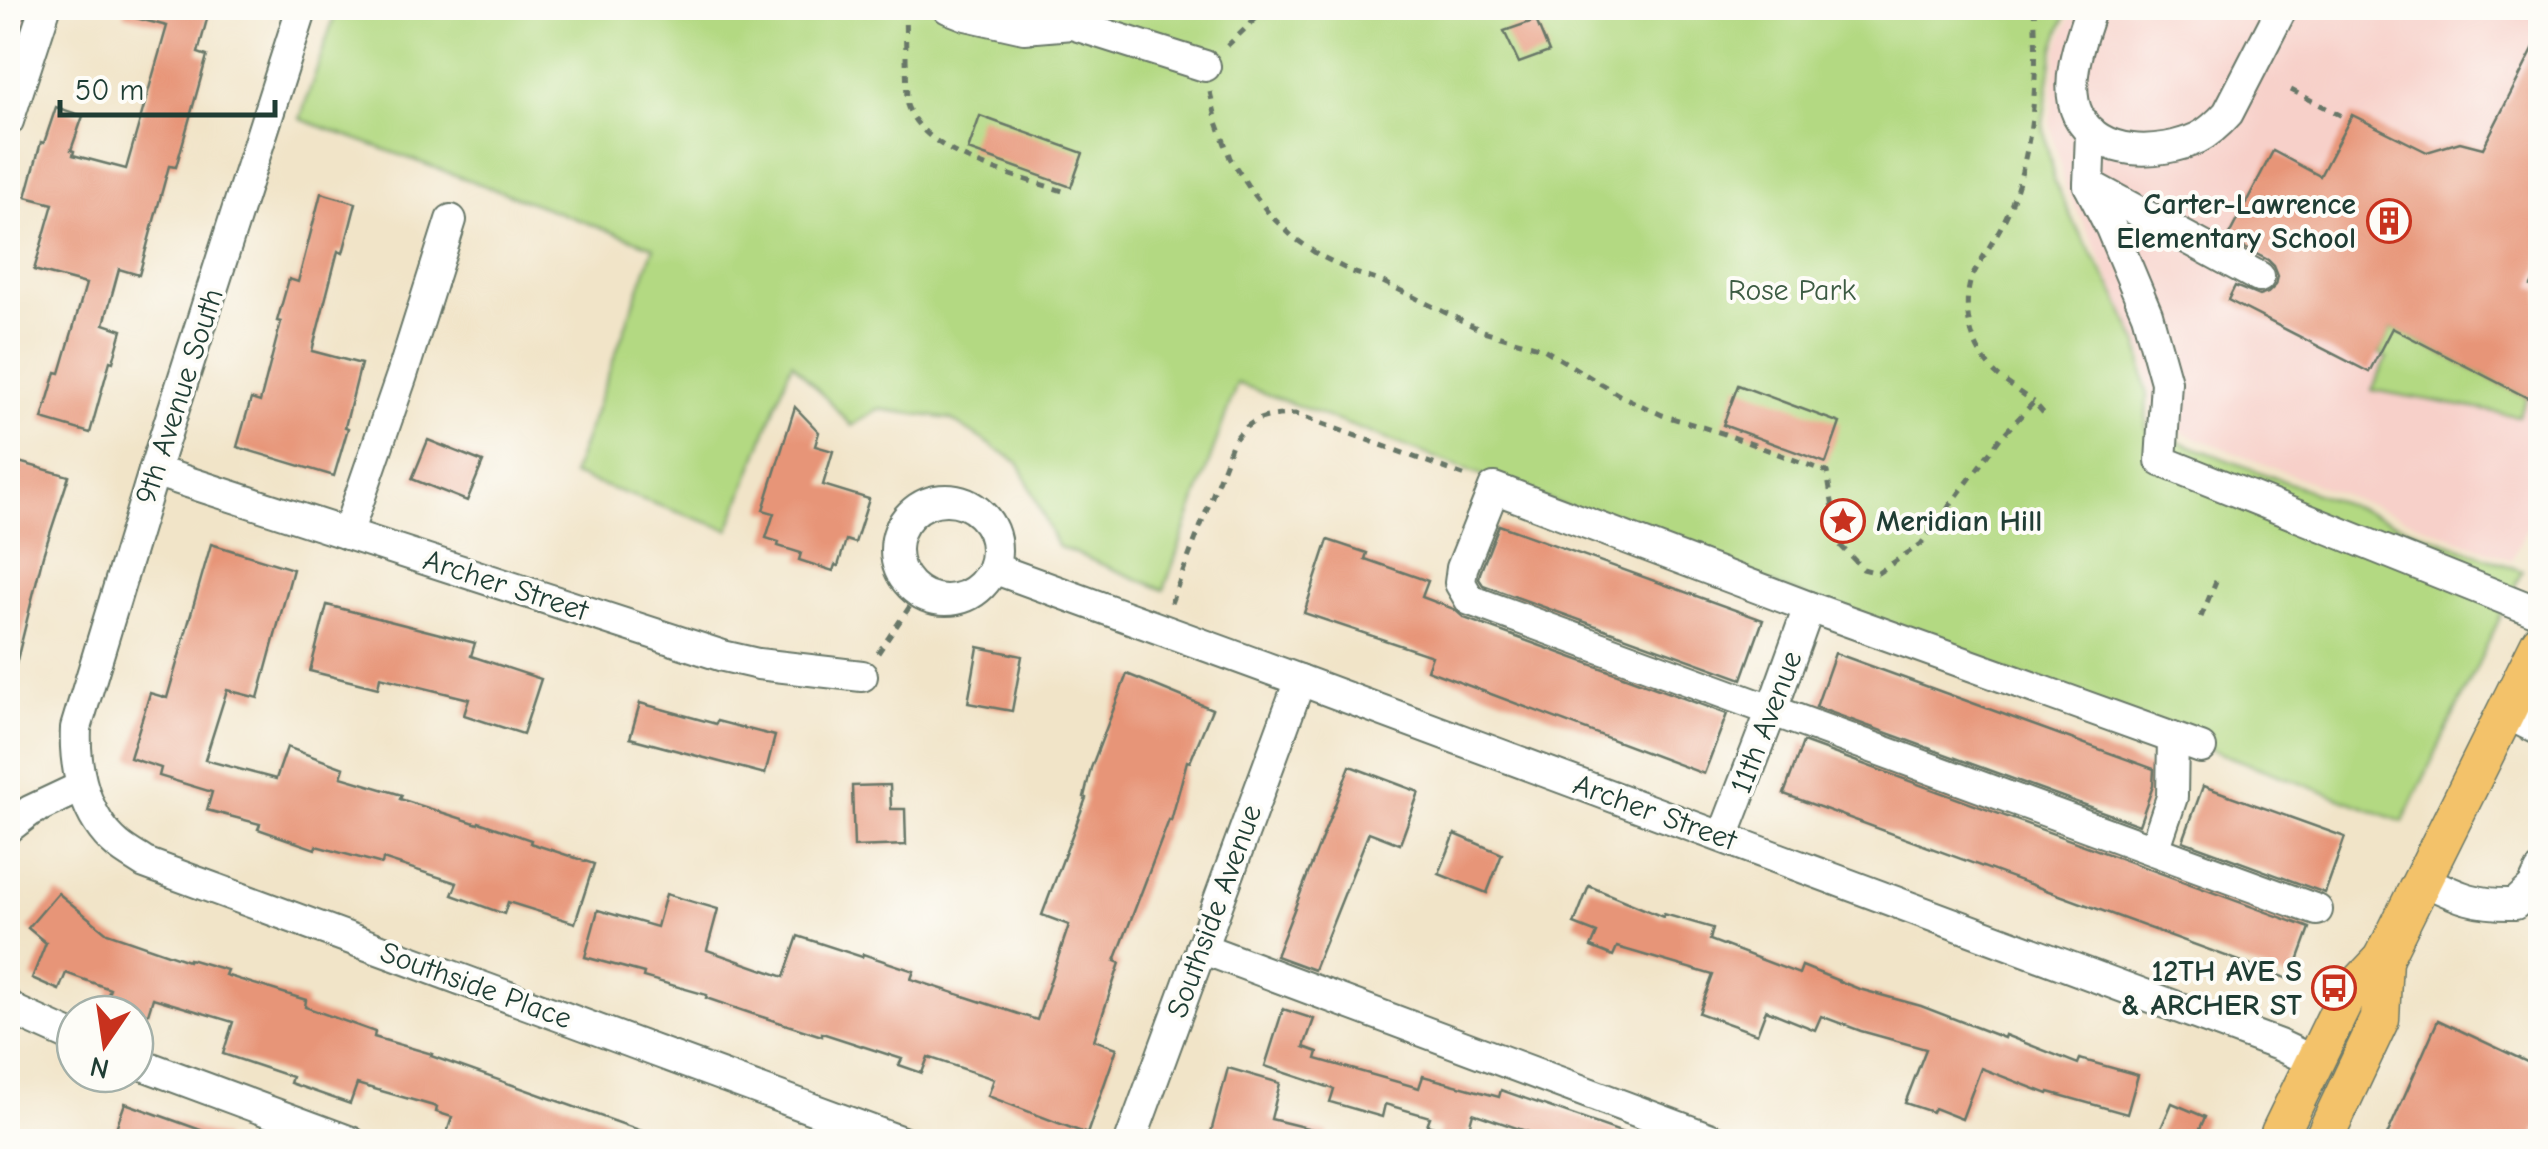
<svg xmlns="http://www.w3.org/2000/svg" width="2548" height="1149" viewBox="0 0 2548 1149" font-family="'Comic Neue',sans-serif">
<style>
.built{fill:#f7d0c9}
.green{fill:#b3d982;stroke:#698b5b;stroke-width:2.5}
.building{fill:#e79578}
.lines{fill:none;stroke-linecap:round;stroke-linejoin:round}
.minor-casing{stroke:#687768;stroke-width:34}
.major-casing{stroke:#687768;stroke-width:41}
.path{stroke:#687768;stroke-width:5;stroke-dasharray:8 8;stroke-linecap:butt}
.minor{stroke:#fff;stroke-width:30}
.major{stroke:#f3c26a;stroke-width:38}
.labels{text-anchor:middle;stroke-width:8;stroke-linejoin:round;paint-order:stroke}
.poi-label{font-size:30px;font-weight:bold;fill:#1f3d34;stroke:#fdfcf7;text-anchor:end}
.park-label{font-size:30px;fill:#3d5c44;stroke:#fdfcf7}
.street-label{font-size:30px;fill:#1f3d34;stroke:#fdfcf7}
</style>
<rect width="100%" height="100%" fill="#fdfcf7"/>
<filter id="ink" filterUnits="userSpaceOnUse"><feTurbulence type="fractalNoise" baseFrequency=".01" numOctaves="2"/><feDisplacementMap in="SourceGraphic" scale="20" xChannelSelector="R" yChannelSelector="G"/><feConvolveMatrix kernelMatrix="1 2 1 2 8 2 1 2 1" color-interpolation-filters="sRGB"/></filter>
<filter id="wash" filterUnits="userSpaceOnUse"><feTurbulence type="fractalNoise" baseFrequency=".0048" numOctaves="4" result="noise"/><feDisplacementMap in="SourceGraphic" scale="40" xChannelSelector="R" yChannelSelector="G"/><feGaussianBlur stdDeviation="2.25" result="paint"/><feColorMatrix in="noise" values="0 0 0 0 0 0 0 0 0 0 0 0 0 0 0 0 0 1.4 0 .05"/><feComposite in="paint" operator="in"/></filter>
<g filter="url(#wash)">
<rect width="100%" height="100%" fill="#f1e4c8"/>
<g class="built">
<path d="M8 8H45L8 121Z"/>
<path d="M2073 8H2540V502L2511 560 2154 421 2145 357 2098 252 2066 189 2050 123 2057 50Z"/>
</g>
<g class="green">
<path d="M337 8H2068L2054 48 2043 124 2054 181 2075 225 2112 287 2139 345 2147 396 2146 429 2522 571 2403 822 1237 383 1164 590 1057 546 1019 463 950 419 878 409 852 426 792 362 729 530 572 475 654 247 300 119Z"/>
<path d="M2392 328 2527 398 2518 416 2372 390 2387 358 2379 353Z"/>
</g>
<g id="blocks">
<g class="building">
<path d="M125 8H210L198 53 207 56 176 167 169 166 139 275 119 269 104 324 122 330 113 362 110 361 90 433 42 419 56 372 60 373 86 284 34 270 53 204 26 197 41 142 44 143 56 107 83 116 71 150 74 151 73 155 126 169 167 26 124 15Z"/>
<path d="M1536 20 1549 52 1519 63 1504 31Z"/>
<path d="M2540 36V268L2531 286 2540 290V378L2530 399 2392 328 2369 372 2228 300 2235 286 2259 296 2268 293 2276 285 2278 276 2274 266 2268 260 2227 239 2273 151 2320 176 2352 115 2427 152 2460 142 2483 148Z"/>
<path d="M980 116 1083 153 1071 187 968 150Z"/>
<path d="M321 193 356 203 343 253 338 251 312 351 361 364 345 427 348 428 334 476 237 447 251 399 260 402 281 322 277 321 289 279 298 282Z"/>
<path d="M1738 385 1840 423 1826 463 1723 425Z"/>
<path d="M795 407 819 432 815 446 833 451 823 485 869 499 855 543 846 540 838 566 835 565 833 571 799 560 801 553 778 546 779 542 766 538 774 513 763 510Z"/>
<path d="M428 440 483 462 467 501 412 479Z"/>
<path d="M8 459 69 476 43 555 16 664 8 663Z"/>
<path d="M1499 525 1763 620 1742 679 1483 585 1479 579 1480 573Z"/>
<path d="M1328 540 1367 553 1365 559 1428 581 1422 597 1454 609 1464 618 1727 714 1704 774 1427 670 1432 656 1304 613Z"/>
<path d="M211 544 293 569 258 698 227 690 205 760 276 779 287 747 344 768 341 777 402 795 400 799 478 824 479 822 531 840 530 843 594 864 575 923 508 902 504 914 452 895 457 883 383 859 382 864 316 846 315 849 258 829 260 824 207 810 212 792 159 776 161 768 130 758 150 693 167 698Z"/>
<path d="M327 605 475 643 471 656 541 679 523 734 464 715 469 699 380 677 378 688 310 671Z"/>
<path d="M978 647 1022 656 1012 711 968 703Z"/>
<path d="M1835 653 2154 769 2153 786 2139 825 1816 707Z"/>
<path d="M1127 674 1212 709 1190 762 1187 761 1171 821 1169 820 1115 961 1120 963 1094 1040 1117 1048 1087 1134 988 1096 994 1079 928 1057 922 1073 899 1065 902 1059 822 1033V1036L753 1014 706 998 707 995 643 977 644 973 585 957 598 910 657 927 666 894 718 909 707 950 784 977 798 936 862 957 863 954 914 971 911 979 1037 1020 1069 925 1042 915 1086 798 1084 797 1091 768Z"/>
<path d="M640 703 716 724 717 721 775 736 765 774 630 738Z"/>
<path d="M1803 742 2310 928 2291 980 1784 794Z"/>
<path d="M1350 766 1419 792 1400 844 1369 832 1314 970 1276 956Z"/>
<path d="M890 785 891 809H905L906 845 854 847 852 786Z"/>
<path d="M2203 786 2345 837 2325 893 2183 841Z"/>
<path d="M1455 834 1502 854 1487 893 1439 874Z"/>
<path d="M1589 886 1663 917 1664 914 1713 928 1710 940 1799 974 1802 966 1859 989 1921 1006 2004 1038 2005 1035 2078 1064 2080 1059 2138 1075 2127 1114 2049 1092 2048 1094 1981 1068 1962 1119 1934 1108 1932 1112 1905 1103 1926 1049 1861 1031 1821 1016 1815 1030 1766 1010 1757 1034 1699 1013 1713 975 1617 947 1613 956 1591 947 1597 933 1574 924Z"/>
<path d="M58 893 107 933 188 961 189 959 227 970 225 975 306 1000 305 1007 375 1032 374 1037 432 1054 431 1056 659 1137 658 1142H444L452 1117 436 1112 437 1107 357 1084 350 1104 290 1083 292 1077 223 1054 233 1022 153 998 148 1014H101L110 989 66 973 59 990 32 978 46 943 28 928Z"/>
<path d="M1283 1009 1314 1019 1304 1047 1318 1052 1316 1059 1419 1088 1423 1076 1499 1097 1501 1090 1635 1137 1634 1142H1558L1473 1113 1465 1142H1437L1440 1129 1427 1125 1430 1117 1385 1104 1382 1117 1330 1102 1334 1089 1265 1066Z"/>
<path d="M2438 1020 2540 1068V1124L2532 1142H2384Z"/>
<path d="M1228 1068 1280 1083 1271 1119 1328 1133 1327 1142H1233L1210 1136Z"/>
<path d="M125 1103 223 1138V1142H111Z"/>
<path d="M2172 1103 2205 1117 2194 1142H2155Z"/>
</g>
</g>
</g>
<g filter="url(#ink)">
<use href="#blocks" fill-opacity="0" stroke="#687768" stroke-width="2.5"/>
<g class="lines">
<g class="minor-casing">
<g id="minor">
<path d="M302 8 154 471 76 728C74 768 85 818 118 845 126 852 136 857 145 863L902 1142"/>
<path d="M948 8 966 15 1024 28 1072 24 1205 66"/>
<path d="M2091 8C2081 37 2063 84 2078 115 2099 158 2160 155 2198 138 2210 132 2219 123 2228 113L2282 8"/>
<path d="M8 121 45 8"/>
<path d="M2091 132 2089 185 2111 228 2147 314 2166 382 2161 461 2540 613"/>
<path d="M2089 185 2259 277"/>
<path d="M154 471 723 656 758 664 862 676"/>
<circle cx="946" cy="550" r="50"/>
<path d="M347 534 402 375 451 220"/>
<path d="M993 568 1300 680 2279 1045 2313 1061"/>
<path d="M2506 713 2540 730"/>
<path d="M2201 748 1809 607 1494 488 1462 568 1460 583 1470 600 2317 910"/>
<path d="M8 828 30 811 81 787"/>
<path d="M1723 837 1772 710 1809 607"/>
<path d="M2154 850 2172 797 2173 738"/>
<path d="M2423 880C2459 897 2474 905 2515 904L2533 887 2540 872"/>
<path d="M1201 948 1719 1142"/>
<path d="M8 1005 17 1012 75 1038"/>
<path d="M135 1062 351 1142"/>
<path d="M1130 1142 1300 680"/>
</g>
</g>
<g class="major-casing">
<g id="major">
<path d="M2280 1142V1133L2345 999 2383 959 2540 643"/>
<path d="M2322 1142 2380 1019 2383 959"/>
</g>
</g>
<g class="path">
<path d="M905 8 907 105C926 158 1019 176 1069 193"/>
<path d="M2034 8C2038 72 2035 141 2012 203 2002 230 1984 253 1971 279 1961 311 1972 351 1996 374 2007 384 2022 393 2034 402"/>
<path d="M1227 46 1267 8"/>
<path d="M2291 90 2350 120"/>
<path d="M1210 92 1217 122 1230 158 1248 186 1270 215 1293 237 1317 254 1352 272 1383 282 1483 331 1542 348 1619 395 1662 415 1722 433 1827 472 1839 544 1863 569 1878 573 1921 544 2001 437 2034 402 2046 416"/>
<path d="M1171 603 1233 442C1252 416 1265 416 1296 414L1466 476"/>
<path d="M2201 617 2216 581"/>
<path d="M878 653 919 593"/>
</g>
<use href="#minor" class="minor"/>
<use href="#major" class="major"/>
</g>
</g>
<defs>
<g id="building-ring" transform="scale(2.25)"><circle r="9.5" fill="#fdfcf7" stroke="#c8321e" stroke-width="1.5"/><path d="M-4-6H4V6H1V3H-1V6H-4ZM-2.5-4.3h1.7v1.8h-1.7ZM.8-4.3h1.7v1.8H.8ZM-2.5-1h1.7V.8h-1.7ZM.8-1h1.7V.8H.8Z" fill="#c8321e"/></g>
<g id="sight-ring" transform="scale(2.25)"><circle r="9.5" fill="#fdfcf7" stroke="#c8321e" stroke-width="1.5"/><path d="M0-6L1.8-2.2L6-1.7L2.9 1.2L3.7 5.4L0 3.3L-3.7 5.4L-2.9 1.2L-6-1.7L-1.8-2.2Z" fill="#c8321e"/></g>
<g id="bus-ring" transform="scale(2.25)"><circle r="9.5" fill="#fdfcf7" stroke="#c8321e" stroke-width="1.5"/><path d="M-5-6H5V4H4V6H2V4H-2V6H-4V4H-5ZM-3.5-4V0h7V-4ZM-3.5 1.2v1.5H-2V1.2ZM2 1.2v1.5H3.5V1.2Z" fill="#c8321e"/></g>
</defs>
<g fill-rule="evenodd">
<use href="#building-ring" x="2389" y="221"/>
<use href="#sight-ring" x="1843" y="521"/>
<use href="#bus-ring" x="2334" y="988"/>
</g>
<g class="labels">
<g class="poi-label">
<text x="2356" y="214">Carter-Lawrence<tspan x="2356" dy="34">Elementary School</tspan></text>
<text x="1876" y="531" text-anchor="start">Meridian Hill</text>
<text x="2302" y="981">12TH AVE S<tspan x="2302" dy="34">&amp; ARCHER ST</tspan></text>
</g>
<g class="park-label">
<text x="1792" y="300">Rose Park</text>
</g>
<g class="street-label">
<text transform="translate(179 396) rotate(-72)" y="10">9th Avenue South</text>
<text transform="translate(506 585) rotate(18)" y="10">Archer Street</text>
<text transform="translate(1766 722) rotate(-69)" y="10">11th Avenue</text>
<text transform="translate(1655 812) rotate(20)" y="10">Archer Street</text>
<text transform="translate(1214 911) rotate(-70)" y="10">Southside Avenue</text>
<text transform="translate(476 985) rotate(20)" y="10">Southside Place</text>
</g>
</g>
<rect width="2548" height="1149" fill="none" stroke="#fdfcf7" stroke-width="40"/>
<g transform="translate(105 1044) rotate(193)"><circle r="48" fill="#fdfcf7" stroke="#a4b0a9" stroke-width="2.5"/>
<path d="M0-8L18 38L0 25L-18 38Z" fill="#c8321e"/>
<text y="-15" font-size="28" font-weight="bold" text-anchor="middle" fill="#1f3d34">N</text>
</g>
<path d="M60 100v15h215v-15" fill="none" stroke="#1f3d34" stroke-width="5"/>
<text x="75" y="100" font-size="30" fill="#1f3d34" stroke="#fdfcf7" stroke-width="8" paint-order="stroke">50 m</text>
</svg>
